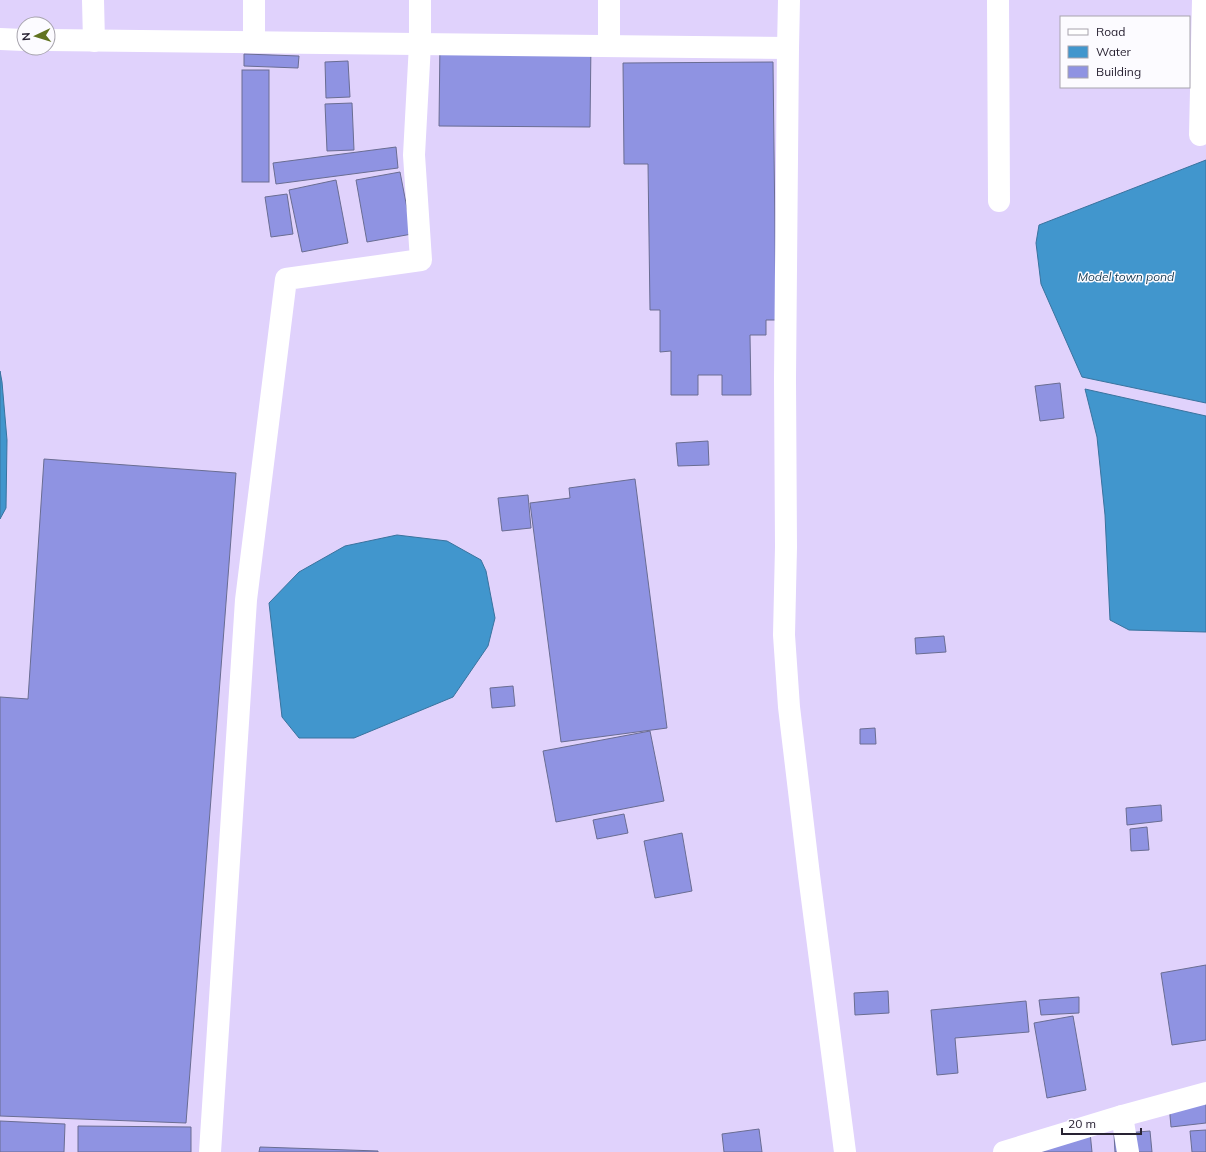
<svg xmlns="http://www.w3.org/2000/svg" width="1206" height="1152" viewBox="0 0 1206 1152" font-family="Mulish,sans-serif">
<style>
.water{fill:#4196cd;stroke:#3a739e}
.building{fill:#8f93e2;stroke:#6a6d92}
.lines{fill:none;stroke-linecap:round;stroke-linejoin:round}
.minor{stroke:#fff;stroke-width:22}
.highway{stroke:#fff;stroke-width:22}
.labels{text-anchor:middle;stroke-width:3;stroke-linejoin:round;paint-order:stroke}
.water-label{font-size:12px;font-style:italic;fill:#193d54;stroke:#fcfbff}
</style>
<rect width="100%" height="100%" fill="#e0d2fc"/>
<g class="water">
<path d="M1206 160V403L1082 377 1041 284 1036 243 1039 225Z"/>
<path d="M0 371 2 382 7 440 6 508 0 519Z"/>
<path d="M1085 389 1206 416V632L1129 630 1110 620 1105 515 1097 437Z"/>
<path d="M397 535 447 541 481 560 486 571 495 618 488 646 453 697 354 738H299L282 717 269 603 299 572 345 546Z"/>
</g>
<g class="building">
<path d="M440 40 591 42 590 127 439 126Z"/>
<path d="M244 54 299 56 298 68 244 66Z"/>
<path d="M348 61 350 97 326 98 325 62Z"/>
<path d="M773 62 776 320H766V335H750L751 395H722V375H698V395H671V351L660 352V310H650L648 164H624L623 63Z"/>
<rect x="242" y="70" width="27" height="112"/>
<path d="M352 103 354 150 327 151 325 104Z"/>
<path d="M396 147 398 168 276 184 273 163Z"/>
<path d="M400 172 412 234 367 242 356 180Z"/>
<path d="M336 180 348 243 302 252 289 190Z"/>
<path d="M287 194 293 234 271 237 265 197Z"/>
<path d="M1060 383 1064 418 1040 421 1035 386Z"/>
<path d="M708 441 709 465 678 466 676 443Z"/>
<path d="M44 459 236 473 186 1123 0 1116V697L28 699Z"/>
<path d="M635 479 667 728 561 742 530 503 570 498 569 488Z"/>
<path d="M528 495 531 528 502 531 498 498Z"/>
<path d="M944 636 946 652 916 654 915 638Z"/>
<path d="M513 686 515 706 492 708 490 688Z"/>
<path d="M875 728 876 744H860V729Z"/>
<path d="M650 731 664 801 556 822 543 751Z"/>
<path d="M1161 805 1162 821 1127 825 1126 808Z"/>
<path d="M624 814 628 833 597 839 593 820Z"/>
<path d="M1147 827 1149 850 1131 851 1130 829Z"/>
<path d="M682 833 692 891 655 898 644 841Z"/>
<path d="M1206 965V1040L1172 1045 1161 973Z"/>
<path d="M888 991 889 1013 855 1015 854 993Z"/>
<path d="M1079 997V1013L1041 1015 1039 1000Z"/>
<path d="M1026 1001 1029 1032 955 1038 958 1073 937 1075 931 1010Z"/>
<path d="M1073 1016 1086 1090 1047 1098 1034 1023Z"/>
<path d="M1206 1101V1123L1171 1127 1169 1104Z"/>
<path d="M0 1121 65 1124 64 1152H0Z"/>
<path d="M78 1126 191 1127V1152H78Z"/>
<path d="M759 1129 762 1152H724L722 1134Z"/>
<path d="M1206 1130V1152H1192L1190 1131Z"/>
<path d="M1150 1131 1152 1152H1115L1114 1134Z"/>
<path d="M1090 1132 1092 1152H1036Z"/>
<path d="M260 1147 378 1151V1152H259Z"/>
</g>
<g class="lines">
<g class="minor">
<path d="M93 0 94 41"/>
<path d="M254 0V42"/>
<path d="M789 0 788 48 785 379 786 547 784 635 789 707 809 875 845 1152"/>
<path d="M998 0 999 201"/>
<path d="M0 39 24 40"/>
<path d="M48 40 788 48"/>
<path d="M609 46V0"/>
<path d="M1200 135 1203 0"/>
<path d="M1122 1116 1128 1152"/>
<path d="M210 1152 246 600 286 279 421 260 414 155 420 44V0"/>
</g>
<path class="highway" d="M1004 1152 1122 1116 1206 1093"/>
</g>
<g class="labels">
<g class="water-label">
<text x="1126" y="281">Model town pond</text>
</g>
</g>
<rect x="1060" y="16" width="130" height="72" fill="#fcfbff" stroke="#a7a4ad"/>
<rect x="1068" y="29" width="20" height="6" fill="#ffffff" stroke="#a7a4ad"/>
<text x="1096" y="36" font-size="12" fill="#282232">Road</text>
<rect x="1068" y="46" width="20" height="12" fill="#4196cd" stroke="#a7a4ad"/>
<text x="1096" y="56" font-size="12" fill="#282232">Water</text>
<rect x="1068" y="66" width="20" height="12" fill="#8f93e2" stroke="#a7a4ad"/>
<text x="1096" y="76" font-size="12" fill="#282232">Building</text>
<g transform="translate(36 36) rotate(266)"><circle r="19" fill="#fcfbff" stroke="#a7a4ad"/>
<path d="M0-3L7 15L0 10L-7 15Z" fill="#617320"/>
<text y="-6" font-size="11" font-weight="bold" text-anchor="middle" fill="#282232">N</text>
</g>
<path d="M1062 1128v6h79v-6" fill="none" stroke="#282232" stroke-width="2"/>
<text x="1068" y="1128" font-size="12" fill="#282232" stroke="#fcfbff" stroke-width="3" paint-order="stroke">20 m</text>
</svg>
